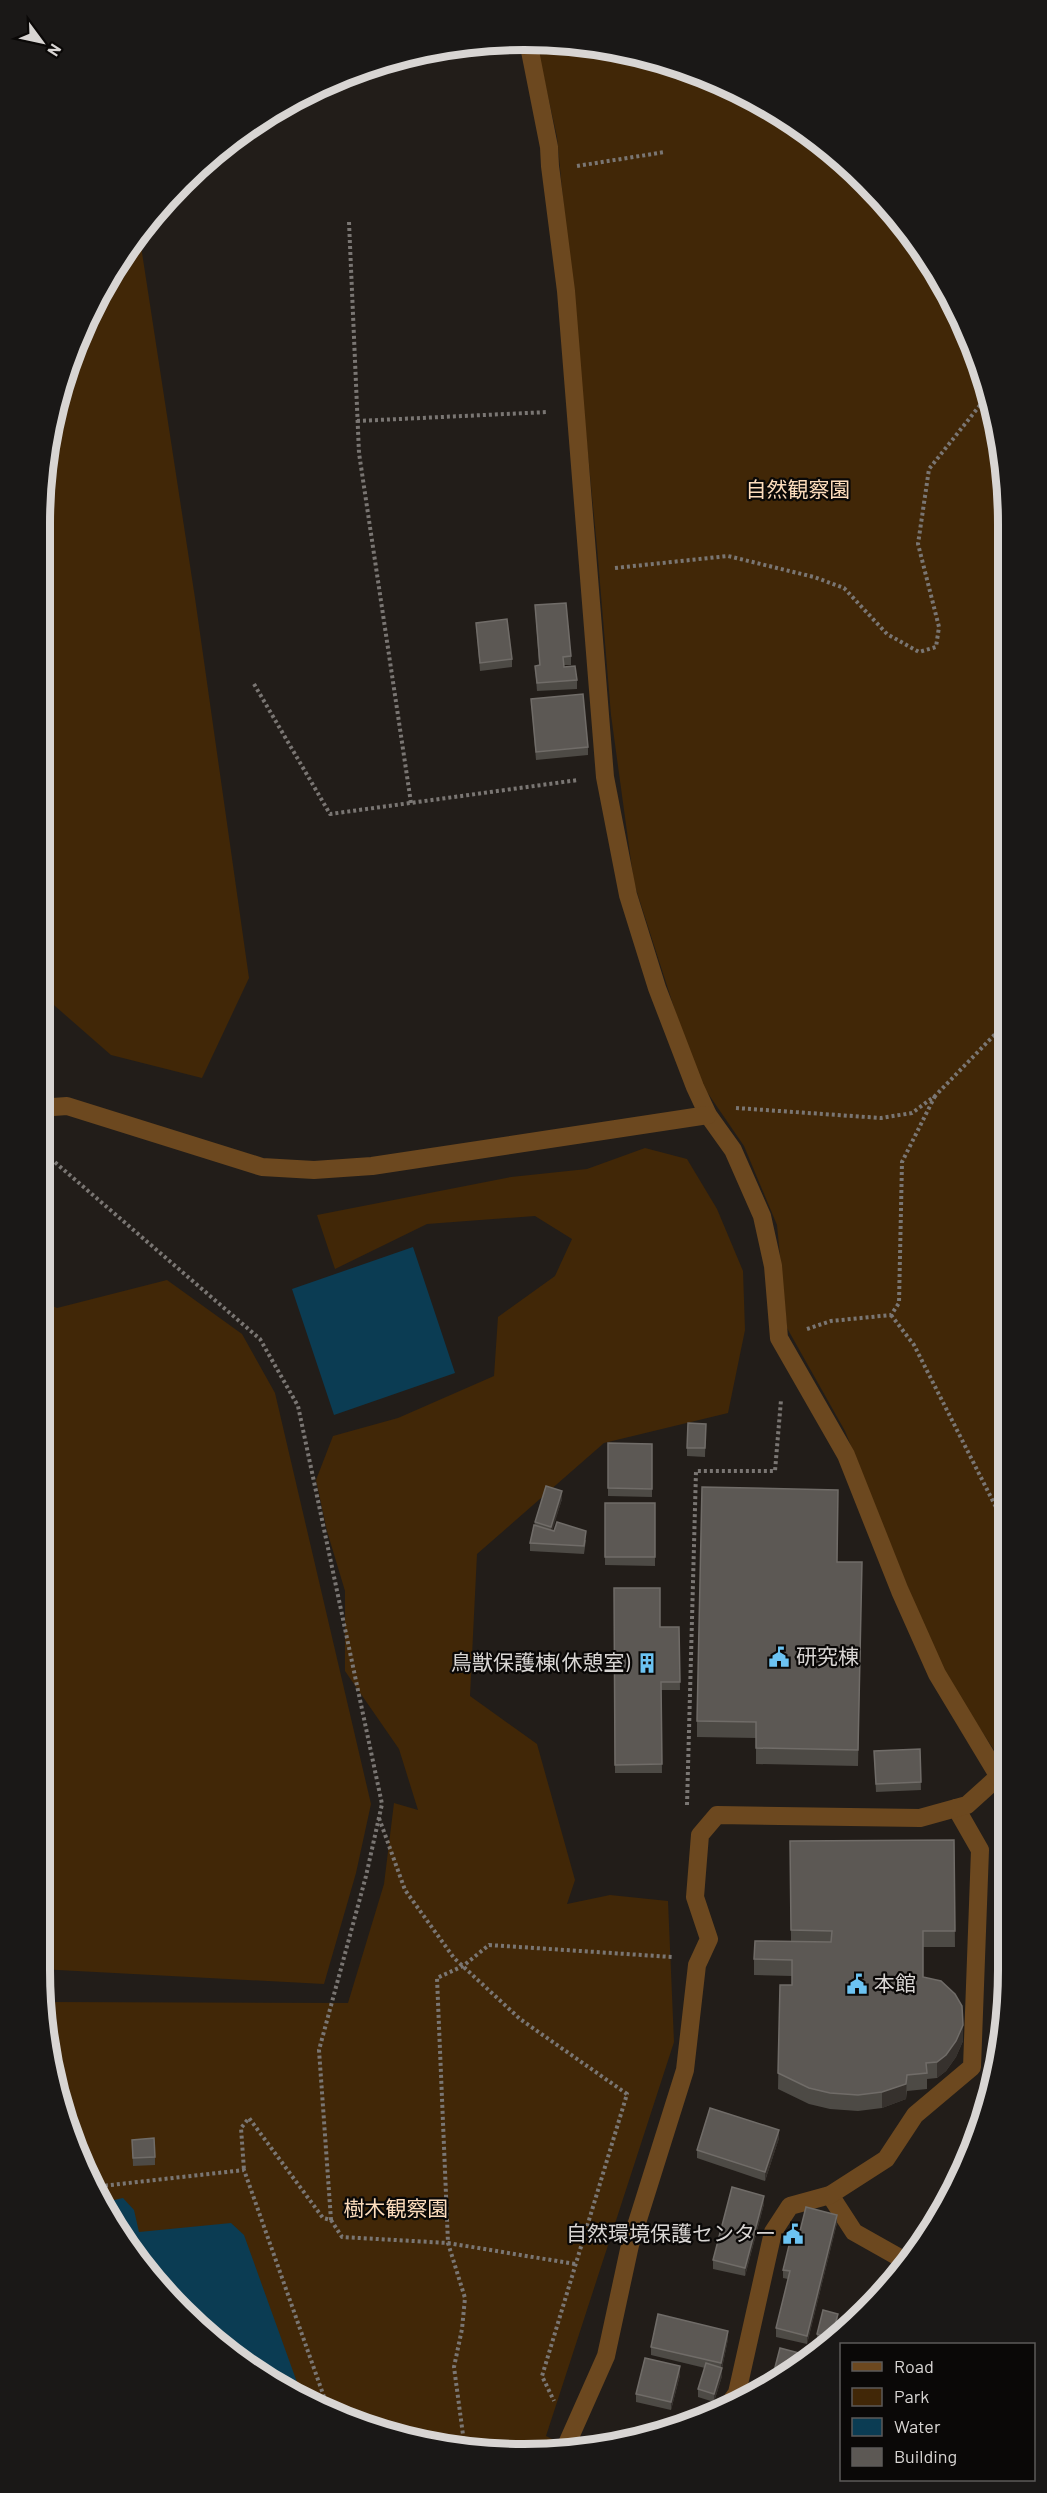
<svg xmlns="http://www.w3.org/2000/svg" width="1047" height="2493" viewBox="0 0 1047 2493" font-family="Barlow,'Noto Sans JP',sans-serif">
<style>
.green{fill:#412707}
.water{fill:#0b3c53}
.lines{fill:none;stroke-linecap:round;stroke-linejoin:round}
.path{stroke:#7a7673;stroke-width:4;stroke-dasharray:3 3;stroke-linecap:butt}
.lane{stroke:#6c481f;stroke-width:18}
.street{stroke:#6c481f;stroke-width:18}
.wall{fill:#4d4a45}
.shaded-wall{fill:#36312d}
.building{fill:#5c5854;stroke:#706c68;stroke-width:1.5}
.labels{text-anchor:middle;stroke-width:4.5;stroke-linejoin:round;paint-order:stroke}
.park-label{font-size:21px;fill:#fcdcbc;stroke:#0a0807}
.poi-label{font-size:21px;fill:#d8d5d3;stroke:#0a0807;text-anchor:start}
.rim{fill:none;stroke:#d8d5d3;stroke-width:8}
</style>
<rect width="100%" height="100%" fill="#221d19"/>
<g class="green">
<path d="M536 42 586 43 679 65 793 121 888 204 958 310 1004 460 1007 1770 940 1667 845 1431 787 1328 777 1225 744 1146 696 1076 634 883 611 715 597 547 557 137Z"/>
<path d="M139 233 195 598 249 978 202 1078 111 1055 39 992V523L65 368 104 282Z"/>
<path d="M645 1148 687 1159 717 1209 743 1271 745 1330 728 1413 604 1443 477 1554 470 1696 537 1744 575 1880 567 1904 610 1895 668 1901 674 2042 546 2436 566 2446 460 2450 368 2428 282 2389 159 2289 104 2211 65 2126 44 2002 348 2003 384 1884 394 1803 418 1810 399 1749 345 1671V1591L327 1531 316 1480 333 1436 398 1418 494 1376 498 1317 555 1276 572 1239 535 1216 427 1224 335 1269 317 1215 511 1177 587 1169Z"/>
<path d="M167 1280 242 1334 275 1393 371 1804 356 1873 324 1984 39 1969V1300L57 1308Z"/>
</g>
<g class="water">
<path d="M413 1247 455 1373 334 1415 292 1289Z"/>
<path d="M123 2198 134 2210 139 2232 231 2223 244 2235 303 2399 282 2389 159 2289 100 2203Z"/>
</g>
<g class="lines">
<g class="path">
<path d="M577 166 665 152"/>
<path d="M349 222 359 453 411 803"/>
<path d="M357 421 548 412"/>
<path d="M615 568 728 556 814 577 844 588 887 634 919 652 936 647 939 627 918 544 929 469 985 399"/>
<path d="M254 684 330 814 578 780"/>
<path d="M736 1108 881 1118 912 1113 935 1096 1005 1024"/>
<path d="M39 1155 50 1158 260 1339 298 1406 382 1804 366 1876 319 2050 331 2220 323 2218 249 2118 241 2128 244 2170"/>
<path d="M891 1315 914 1345 1007 1529"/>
<path d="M807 1329 831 1321 891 1315 899 1303 902 1162 935 1096"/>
<path d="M687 1805 696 1471H775L781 1400"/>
<path d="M379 1818 405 1890 454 1958 520 2019 627 2094 542 2376 554 2401"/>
<path d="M93 2187 244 2170 329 2411"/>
<path d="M331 2220 342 2237 448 2243 465 2298 462 2329 454 2367 465 2450"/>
<path d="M575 2264 448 2243 437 1978 463 1966 489 1945 672 1957"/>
</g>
<g class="lane">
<path d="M830 2195 854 2232 909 2263"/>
<path d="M726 2408 737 2393 773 2232 790 2206 830 2195 886 2159 915 2115 972 2067 980 1850 956 1808"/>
<path d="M601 2445 680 2426"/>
<path d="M566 2446 606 2356 630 2245 685 2070 697 1965 709 1939 695 1897 700 1835 717 1815 920 1818 967 1805 998 1777"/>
</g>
<g class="street">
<path d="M528 41 549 147 550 166 566 291 605 777 628 895 657 988 695 1087 708 1115 733 1150 762 1216 773 1266 779 1338 846 1455 900 1591 937 1674 1008 1792"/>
<path d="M39 1108 67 1106 262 1167 314 1170 372 1166 708 1115"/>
</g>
</g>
<g class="wall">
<path d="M212 154V162H205Z"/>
<path d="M535 605 571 656V665H564V667L577 680V689L537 691 535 666 539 665Z"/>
<path d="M476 623 512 659V667L480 671Z"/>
<path d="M531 699 588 747V755L536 760Z"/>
<path d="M706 1424 705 1457 687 1456V1448Z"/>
<path d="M608 1443 652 1444V1497L608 1496Z"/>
<path d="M562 1499 552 1530 586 1540 584 1554 530 1551V1543L535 1522Z"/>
<path d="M605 1503H655V1566L605 1565Z"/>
<path d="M837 1562H862L858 1766 756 1764V1738L697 1737V1721Z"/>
<path d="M614 1588 660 1627H679L680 1690H661L662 1773H615Z"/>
<path d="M920 1749 921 1790 876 1792 874 1751Z"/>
<path d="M954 1840 955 1947H923V1977L963 2041 956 2057 946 2071 937 2078 927 2079V2089L907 2091 906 2099 882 2108 858 2111 830 2109 809 2104 778 2089 780 1985H792V1976L754 1975V1959L791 1941 790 1841Z"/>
<path d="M779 2138 765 2181 697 2158V2150Z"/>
<path d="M132 2140 155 2157V2165L133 2166Z"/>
<path d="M764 2204 745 2276 713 2269V2260Z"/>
<path d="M837 2223 807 2344 776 2337V2328L788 2279 783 2278V2270Z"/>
<path d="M838 2322 836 2332 823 2344 817 2343V2334Z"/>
<path d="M728 2339 722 2368V2376L714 2402 698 2397V2389L705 2368 651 2355V2347Z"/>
<path d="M792 2373 772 2384V2379Z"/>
<path d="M680 2375 671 2410 636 2402V2394Z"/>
</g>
<g class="shaded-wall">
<path d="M562 1491V1499L551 1535V1527Z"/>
<path d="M963 2025V2041L956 2057 946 2071 937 2078V2062Z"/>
<path d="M907 2075 906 2099 882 2108V2092Z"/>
<path d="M779 2130V2138L765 2181V2172Z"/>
<path d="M764 2196V2204L745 2276V2268Z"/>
<path d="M837 2215V2223L807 2344V2336Z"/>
<path d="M838 2314V2322L836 2332 832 2335Z"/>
<path d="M728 2331V2339L722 2368V2376L714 2402V2394L721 2371V2363Z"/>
<path d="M680 2366V2375L671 2410V2402Z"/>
</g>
<g class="building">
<path d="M566 603 571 656 563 657 564 667 575 666 577 680 537 683 535 666 540 665 535 605Z"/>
<path d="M507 619 512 659 480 663 476 623Z"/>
<path d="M583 694 588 747 536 752 531 699Z"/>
<path d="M688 1423 706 1424 705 1448H687Z"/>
<path d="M608 1443 652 1444V1489L608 1488Z"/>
<path d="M546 1486 562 1491 551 1527 535 1522Z"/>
<path d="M702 1487 838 1490 837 1562H862L858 1750 756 1748V1722L697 1721Z"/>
<rect x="605" y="1503" width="50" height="54"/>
<path d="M557 1522 586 1531 584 1546 530 1543 534 1525 554 1531Z"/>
<path d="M614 1588H660V1627H679L680 1682H661L662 1764 615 1765Z"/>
<path d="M920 1749 921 1782 876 1784 874 1751Z"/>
<path d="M954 1840 955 1931H923V1977L941 1981 955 1994 962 2006 963 2025 956 2041 946 2055 937 2062 926 2063 927 2073 907 2075 906 2084 882 2092 858 2095 830 2093 809 2088 778 2073 780 1985H792V1960L754 1959 755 1941 831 1942 832 1931 791 1930 790 1841Z"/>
<path d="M44 1999H45L47 2012H46Z"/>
<path d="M710 2108 779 2130 765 2172 697 2150Z"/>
<path d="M154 2138 155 2157 133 2158 132 2140Z"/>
<path d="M732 2187 764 2196 745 2268 713 2260Z"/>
<path d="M806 2207 837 2215 807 2336 776 2328 790 2271 783 2270 793 2229 800 2231Z"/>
<path d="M823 2310 838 2314 832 2335 829 2338 817 2334Z"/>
<path d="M658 2314 728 2331 721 2363 651 2347Z"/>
<path d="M780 2348 810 2356 792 2373 778 2380 772 2379Z"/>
<path d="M645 2358 680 2366 671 2402 636 2394Z"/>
<path d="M706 2363 722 2368 714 2394 698 2389Z"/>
</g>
<defs>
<g id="civic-bare" transform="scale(1.62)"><path d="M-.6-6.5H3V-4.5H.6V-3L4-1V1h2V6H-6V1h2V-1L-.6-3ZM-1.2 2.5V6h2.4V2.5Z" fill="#6cc3f2" stroke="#0a0807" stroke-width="2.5" paint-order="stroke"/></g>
<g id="building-bare" transform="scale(1.62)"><path d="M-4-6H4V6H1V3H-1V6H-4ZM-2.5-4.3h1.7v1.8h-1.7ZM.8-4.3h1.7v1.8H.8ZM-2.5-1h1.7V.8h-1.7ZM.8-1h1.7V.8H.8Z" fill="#6cc3f2" stroke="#0a0807" stroke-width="2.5" paint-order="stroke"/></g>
</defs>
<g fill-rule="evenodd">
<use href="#civic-bare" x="779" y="1657"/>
<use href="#building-bare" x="647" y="1663"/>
<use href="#civic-bare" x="857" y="1984"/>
<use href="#civic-bare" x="793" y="2234"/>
</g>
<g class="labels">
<g class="park-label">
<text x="798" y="497">自然観察園</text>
<text x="396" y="2216">樹木観察園</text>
</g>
<g class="poi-label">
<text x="796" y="1664">研究棟</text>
<text x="630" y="1670" text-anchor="end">鳥獣保護棟(休憩室)</text>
<text x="874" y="1991">本館</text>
<text x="776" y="2241" text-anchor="end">自然環境保護センター</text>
</g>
</g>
<path d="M0 0H1047V2493H0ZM524 50H524A474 474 0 0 1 998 524V1970A474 474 0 0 1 524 2444H524A474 474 0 0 1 50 1970V524A474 474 0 0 1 524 50Z" fill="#1a1817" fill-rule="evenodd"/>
<path class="rim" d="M524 50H524A474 474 0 0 1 998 524V1970A474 474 0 0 1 524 2444H524A474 474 0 0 1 50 1970V524A474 474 0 0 1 524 50Z"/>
<rect x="840" y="2343" width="195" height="138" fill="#0a0807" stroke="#5c5a59" stroke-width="1.5"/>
<rect x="852" y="2362" width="30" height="9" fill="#6c481f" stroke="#5c5a59" stroke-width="1.5"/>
<text x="894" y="2373" font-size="18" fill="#d8d5d3">Road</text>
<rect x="852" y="2388" width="30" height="18" fill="#412707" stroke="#5c5a59" stroke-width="1.5"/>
<text x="894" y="2403" font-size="18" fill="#d8d5d3">Park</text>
<rect x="852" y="2418" width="30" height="18" fill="#0b3c53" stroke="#5c5a59" stroke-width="1.5"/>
<text x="894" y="2433" font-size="18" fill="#d8d5d3">Water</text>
<rect x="852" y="2448" width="30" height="18" fill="#5c5854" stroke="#5c5a59" stroke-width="1.5"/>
<text x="894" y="2463" font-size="18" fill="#d8d5d3">Building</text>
<g transform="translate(42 42) rotate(123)" stroke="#0a0807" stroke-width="4.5" paint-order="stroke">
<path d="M0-4.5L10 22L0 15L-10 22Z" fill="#d8d5d3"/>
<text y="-9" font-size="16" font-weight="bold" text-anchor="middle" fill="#d8d5d3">N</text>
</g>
</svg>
